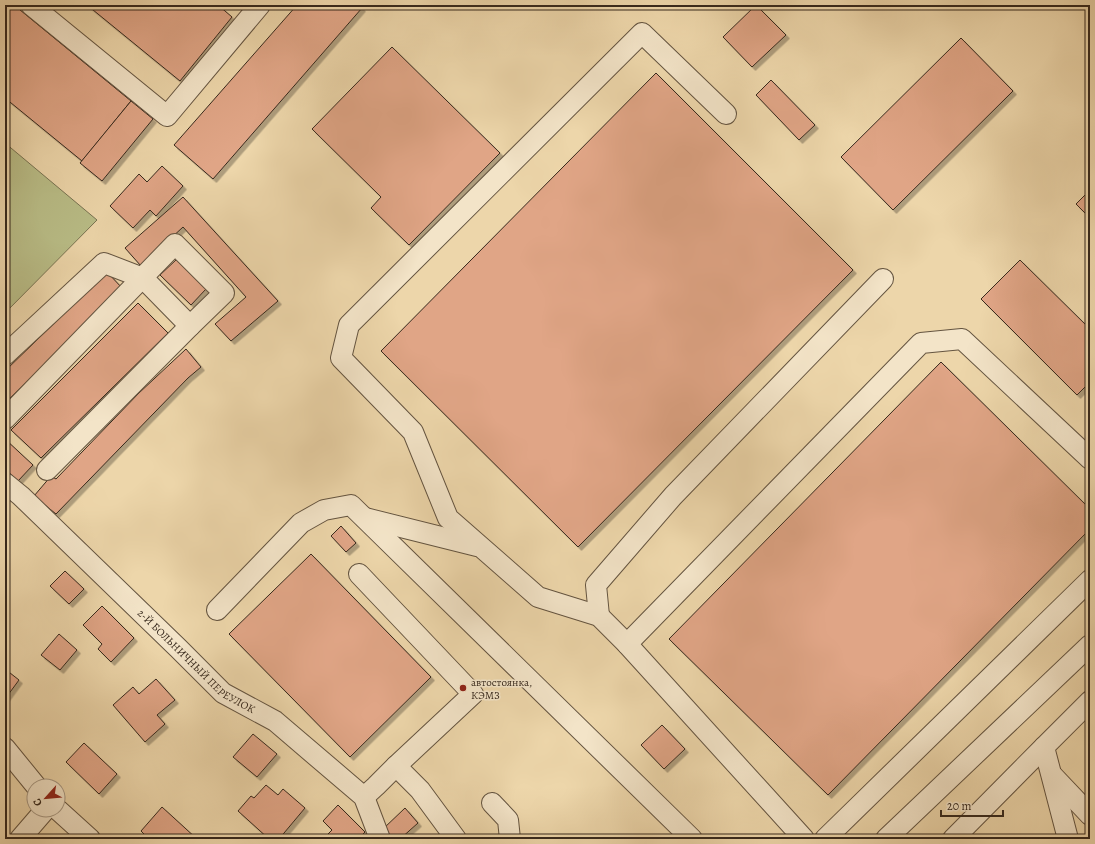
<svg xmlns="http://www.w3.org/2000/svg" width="1095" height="844" viewBox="0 0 1095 844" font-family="Alegreya,serif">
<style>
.green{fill:#b9bd87;stroke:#787352}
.building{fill:#e0a586;stroke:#37291d;filter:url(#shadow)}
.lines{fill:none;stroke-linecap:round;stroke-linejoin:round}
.minor-casing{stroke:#645440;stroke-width:22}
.minor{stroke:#f3e4c8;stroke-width:20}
.poi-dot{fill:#8f2418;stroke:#f3e4c8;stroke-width:1.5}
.labels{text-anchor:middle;stroke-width:3;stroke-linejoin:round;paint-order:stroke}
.street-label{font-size:11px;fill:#37291d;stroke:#f3e4c8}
.poi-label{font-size:11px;fill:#37291d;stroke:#f3e4c8;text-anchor:start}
</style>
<defs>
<filter id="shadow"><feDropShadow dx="3.5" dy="3.5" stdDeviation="0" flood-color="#0004"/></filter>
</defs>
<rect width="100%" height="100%" fill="#edd6aa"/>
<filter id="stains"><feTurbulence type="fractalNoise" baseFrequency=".005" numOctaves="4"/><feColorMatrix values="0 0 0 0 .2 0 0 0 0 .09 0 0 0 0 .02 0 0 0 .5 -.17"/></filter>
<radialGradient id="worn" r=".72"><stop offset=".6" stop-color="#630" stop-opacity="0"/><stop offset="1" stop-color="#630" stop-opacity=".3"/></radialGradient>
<path class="green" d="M5 143 97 220 5 313Z"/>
<g class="building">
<path d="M5 5H14L131 101 82 161 5 98Z"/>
<path d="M87 5H218L232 17 180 81Z"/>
<path d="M297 5H359L362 8 213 179 174 145Z"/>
<path d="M756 5 786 35 752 67 723 37Z"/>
<path d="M961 38 1013 91 893 210 841 157Z"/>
<path d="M392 47 500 153 409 245 371 208 381 197 312 129Z"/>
<path d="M656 73 853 270 578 547 381 351Z"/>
<path d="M771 80 815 125 799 140 756 95Z"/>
<path d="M131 101 153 119 102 181 80 163Z"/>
<path d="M162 166 183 186 156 216 150 210 133 228 110 206 139 174 147 182Z"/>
<path d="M1090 190V218L1076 204Z"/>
<path d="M183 197 278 301 231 341 215 324 246 297 183 227 141 266 125 248Z"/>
<path d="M177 259 206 289 191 305 160 275Z"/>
<path d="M1020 260 1090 329V382L1077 395 981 299Z"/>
<path d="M107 272 123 289 5 403V371Z"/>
<path d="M138 303 168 333 41 458 11 430Z"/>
<path d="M186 349 201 367 188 378 56 514 34 496 51 476 56 479 139 393Z"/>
<path d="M941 362 1090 509V529L828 795 669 639Z"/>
<path d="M5 439 33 465 18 481 5 469Z"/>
<path d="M341 526 356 543 346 552 331 536Z"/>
<path d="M311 554 431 677 350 757 229 634Z"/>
<path d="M65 571 84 589 69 604 50 586Z"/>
<path d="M102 606 134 638 111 662 98 649 102 644 83 625Z"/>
<path d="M59 634 77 650 60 670 41 655Z"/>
<path d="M5 669 19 680 5 699Z"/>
<path d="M156 679 175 700 157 715 165 724 145 742 113 705 133 687 139 694Z"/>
<path d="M662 725 685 749 664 769 641 745Z"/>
<path d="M253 734 277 754 257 777 233 757Z"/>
<path d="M84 743 117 774 99 794 66 762Z"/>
<path d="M266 785 278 795 283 789 305 808 279 839H269L238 811 251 796 254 798Z"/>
<path d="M338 805 365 832 358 839H323L332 830 323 821Z"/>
<path d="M162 807 197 839H149L141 831Z"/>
<path d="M405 808 418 823 400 839H392L383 829Z"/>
</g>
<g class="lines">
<g class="minor-casing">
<g id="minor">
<path d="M31 5 167 116 260 5"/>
<path d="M726 114 642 33 349 325 341 358 413 432 448 518 538 597 599 616 627 644 804 839"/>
<path d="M5 355 104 263 143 278 190 326"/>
<path d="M5 419 175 244 224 293 190 326 47 470"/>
<path id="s1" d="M5 483 21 496 178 648 223 693 275 721 364 797 380 839"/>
<path d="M365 518 477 546"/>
<path d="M359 574 473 694 396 766 376 786 364 797"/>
<path d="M217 610 301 523 324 510 351 505 692 839"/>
<path d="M599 616 596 585 673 496 883 279"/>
<path d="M627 644 921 343 962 339 1090 459"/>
<path d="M5 748 36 786"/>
<path d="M396 766 420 790 456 839"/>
<path d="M1053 776 1090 815"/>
<path d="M492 803 508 820 510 839"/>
<path d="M58 810 90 839"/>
<path d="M20 839 45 810"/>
<path d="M825 839 1090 580"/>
<path d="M886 839 1090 645"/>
<path d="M953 839 1044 747"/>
<path d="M1068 839 1044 747 1090 701"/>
</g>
</g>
<use href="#minor" class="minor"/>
</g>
<circle class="poi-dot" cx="463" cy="688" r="4"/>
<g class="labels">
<g class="street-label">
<text dy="4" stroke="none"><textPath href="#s1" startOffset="262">2-Й БОЛЬНИЧНЫЙ ПЕРЕУЛОК</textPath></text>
</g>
<g class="poi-label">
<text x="471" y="686">автостоянка,<tspan x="471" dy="13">КЭМЗ</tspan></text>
</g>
</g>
<rect width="1095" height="844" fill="none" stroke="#edd6aa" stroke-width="20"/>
<rect x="6" y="6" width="1083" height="832" fill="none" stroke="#37291d" stroke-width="2"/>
<rect x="10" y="10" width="1075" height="824" fill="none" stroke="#37291d"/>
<g transform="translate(46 798) rotate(243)"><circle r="19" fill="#f3e4c8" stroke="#a89984"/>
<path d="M0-3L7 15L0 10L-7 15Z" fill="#8f2418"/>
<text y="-6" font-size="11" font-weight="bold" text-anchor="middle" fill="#37291d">С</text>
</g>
<path d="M941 810v6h62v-6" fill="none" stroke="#37291d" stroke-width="2"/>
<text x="947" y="810" font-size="12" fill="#37291d" stroke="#f3e4c8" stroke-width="3" paint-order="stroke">20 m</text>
<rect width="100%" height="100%" filter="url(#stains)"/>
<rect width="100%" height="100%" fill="url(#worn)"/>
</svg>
